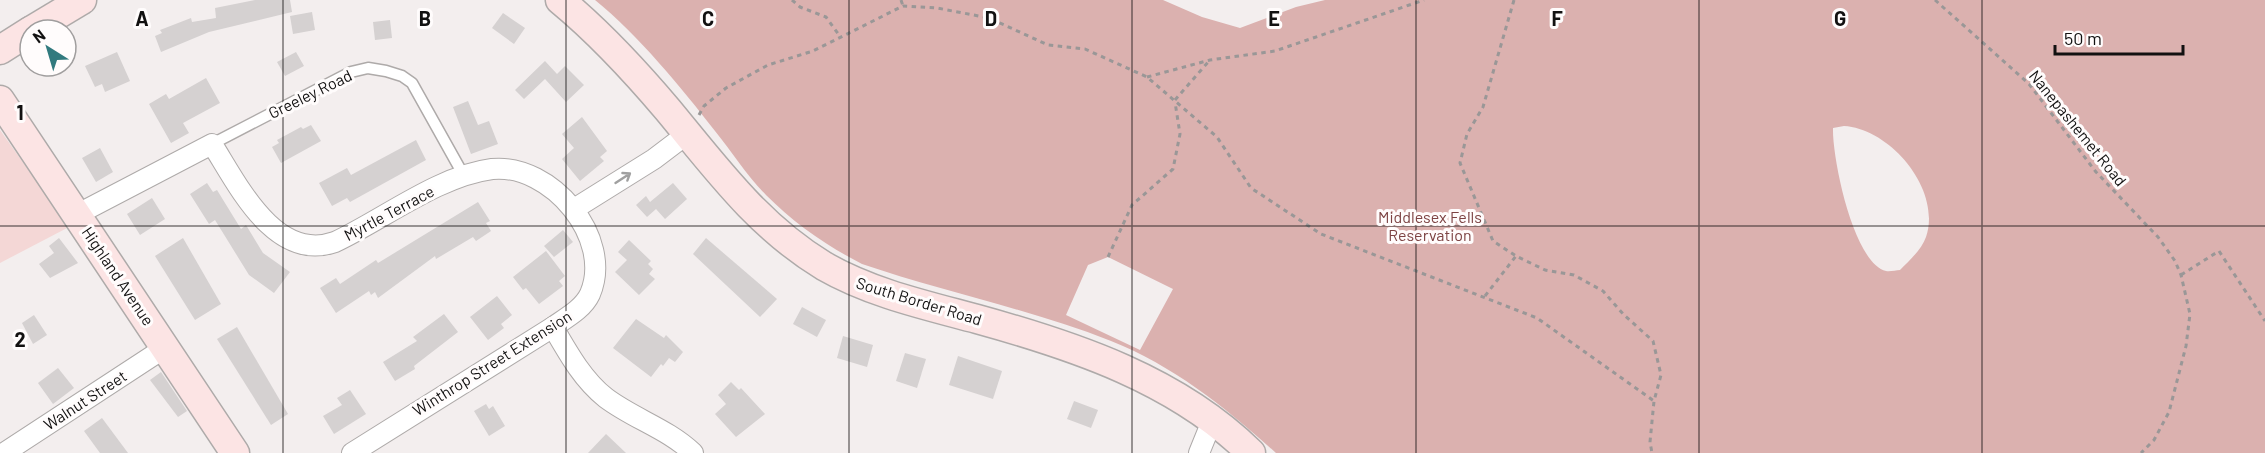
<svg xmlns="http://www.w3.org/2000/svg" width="2265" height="453" viewBox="0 0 2265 453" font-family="Barlow,sans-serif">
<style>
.green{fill:#f4d7d6}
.forest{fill:#dbb1af;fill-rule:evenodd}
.building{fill:#d5d1d1}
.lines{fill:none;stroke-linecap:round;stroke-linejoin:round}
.lane-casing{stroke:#aeaaa9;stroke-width:13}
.street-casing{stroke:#aeaaa9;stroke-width:22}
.secondary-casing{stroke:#aeaaa9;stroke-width:31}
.path{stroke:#9a9797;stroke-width:3;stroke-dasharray:4.5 4.5;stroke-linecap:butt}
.lane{stroke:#fff;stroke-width:10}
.street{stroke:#fff;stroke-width:20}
.secondary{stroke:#fce4e4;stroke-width:28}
.oneway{stroke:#a0a0a0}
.grid{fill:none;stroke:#121111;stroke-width:1.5;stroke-opacity:0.55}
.labels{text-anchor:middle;stroke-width:6;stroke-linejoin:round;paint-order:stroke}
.street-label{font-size:16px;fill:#121111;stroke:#fffcfc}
.park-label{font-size:16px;fill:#7d4343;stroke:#fffcfc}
.grid-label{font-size:20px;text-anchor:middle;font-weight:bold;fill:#121111;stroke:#fffcfc;stroke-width:6;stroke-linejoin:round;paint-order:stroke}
</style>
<rect width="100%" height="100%" fill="#f3eeee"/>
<path class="green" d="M0 130 69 227 0 263Z"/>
<path class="forest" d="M595 0H1163L1202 17 1240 28 1296 7 1325 0H2265V453H1276C1226 408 1174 366 1111 341 1030 309 944 292 862 264 827 246 795 224 766 195 747 176 732 152 715 131 681 87 638 35 595 0ZM1844 126C1891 129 1942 190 1926 237 1922 249 1909 261 1900 270 1896 270 1890 272 1886 271 1853 263 1832 157 1833 128ZM1108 257 1173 289 1140 350 1066 315 1088 265Z"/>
<g class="building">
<path d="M255 0H290L292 12 209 32 161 52 155 36 162 33 160 30 191 18 192 22 216 18 215 8Z"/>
<path d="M312 12 315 30 293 34 290 16Z"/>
<path d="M503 13 525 28 514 44 492 28Z"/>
<path d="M390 20 392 38 375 40 373 22Z"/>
<path d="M117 52 130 81 105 92 102 84 95 87 85 66Z"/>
<path d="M296 52 304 66 285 76 277 62Z"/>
<path d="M545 61 557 74 565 66 584 85 566 102 545 79 524 99 515 90Z"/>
<path d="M206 78 220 103 183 123 189 133 171 143 149 104 166 94 169 99Z"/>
<path d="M468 101 478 125 489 121 498 144 471 154 453 107Z"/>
<path d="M582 117 607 151 600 157 604 161 580 181 562 159 574 148 562 134Z"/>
<path d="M311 125 321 141 281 163 272 147 279 143 277 140 301 127 303 129Z"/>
<path d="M416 140 426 160 350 202 347 198 332 206 319 183 347 168 351 175Z"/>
<path d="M100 148 113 172 96 182 82 158Z"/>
<path d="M207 183 213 192 217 190 241 229 246 225 263 253 290 272 274 293 249 275 215 220 209 224 190 194Z"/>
<path d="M673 183 687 199 665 219 656 209 647 217 636 205 646 196 650 202Z"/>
<path d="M152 198 165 219 140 235 127 214Z"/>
<path d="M478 202 490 221 486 223 491 231 476 241 473 237 436 259 435 256 378 298 375 292 371 295 369 291 336 313 320 288 336 278 340 284 376 260 378 263Z"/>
<path d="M563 230 573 242 554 257 544 246Z"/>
<path d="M59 238 78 263 50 278 39 264 54 253 49 246Z"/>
<path d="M183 238 221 304 195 320 155 256Z"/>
<path d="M706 238 777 299 760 317 693 254Z"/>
<path d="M629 240 651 261 648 264 653 269 649 274 655 279 639 295 615 272 627 260 618 252Z"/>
<path d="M546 251 565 276 559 281 563 286 539 304 526 288 523 290 513 277Z"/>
<path d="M497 296 512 315 501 324 504 328 488 340 470 317Z"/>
<path d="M802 307 826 320 817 337 793 324Z"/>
<path d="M444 314 458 332 414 366 415 369 395 381 383 362 417 341 413 337Z"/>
<path d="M34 315 47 335 33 344 22 323Z"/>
<path d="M636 319 664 338 666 335 683 352 675 362 669 358 663 366 661 364 651 377 613 348Z"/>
<path d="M237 327 288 414 271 425 217 339Z"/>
<path d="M843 336 873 345 867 367 837 358Z"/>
<path d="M905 353 926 359 917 388 896 381Z"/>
<path d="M958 356 1002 371 993 399 949 385Z"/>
<path d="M58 368 74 388 53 404 38 383Z"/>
<path d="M161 372 187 411 178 417 150 380Z"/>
<path d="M731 382 739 390 741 388 765 414 736 437 715 414 726 404 718 395Z"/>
<path d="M350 390 366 414 334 434 323 416 342 405 337 398Z"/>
<path d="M1074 401 1098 410 1091 428 1067 419Z"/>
<path d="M486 404 489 409 493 406 505 426 489 436 474 411Z"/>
<path d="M102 418 128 453H100L84 431Z"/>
<path d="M606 434 626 453H588Z"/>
</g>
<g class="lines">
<g class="lane-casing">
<path id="lane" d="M212 144 351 72 368 68 386 71 402 76 412 83 464 176"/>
</g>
<g class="street-casing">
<g id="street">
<path d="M574 209 654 159 687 134"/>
<path d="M76 215 212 144C238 185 275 263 335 242 384 219 438 176 492 169 551 163 614 238 590 294 583 309 566 318 553 327L352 453"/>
<path d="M553 327C568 353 583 380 606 398 634 419 668 429 693 453"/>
<path d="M4 453 166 347"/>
<path d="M1199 453 1212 421"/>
</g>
</g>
<g class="secondary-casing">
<g id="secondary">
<path d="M560 0C600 33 635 71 668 110 716 168 758 226 824 266 871 293 925 305 977 319 1075 346 1177 380 1251 453"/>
<path d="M32 30 82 0"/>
<path d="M0 50 30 31"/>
<path d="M0 100 235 453"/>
</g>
</g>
<g class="path">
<path d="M792 0 800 7 826 17 839 35"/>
<path d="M901 0 903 6"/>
<path d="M1514 0 1483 107 1467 134 1460 163 1493 241 1516 256 1545 270 1574 275 1603 291 1624 315 1653 341 1661 375 1654 401 1650 442 1652 453"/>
<path d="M1935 0 2029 84 2096 172 2158 237 2175 261 2181 275 2190 314 2186 346 2169 412 2154 440 2141 453"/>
<path d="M1147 77 1210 60 1275 51 1424 0"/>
<path d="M1175 100 1209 61"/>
<path d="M699 115 704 106 726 88 768 65 813 51 903 6 937 8 989 18 1048 45 1085 49 1147 77 1217 137 1251 188 1321 234 1537 318 1654 401"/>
<path d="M1108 257 1132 205 1173 169 1180 134 1175 102"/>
<path d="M2181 275 2219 251 2265 321"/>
<path d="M1485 296 1516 256"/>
</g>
<use href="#lane" class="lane"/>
<use href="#street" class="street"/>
<use href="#secondary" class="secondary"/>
</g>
<defs><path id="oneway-shaft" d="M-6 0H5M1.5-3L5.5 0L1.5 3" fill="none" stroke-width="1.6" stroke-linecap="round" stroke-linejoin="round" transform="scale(1.5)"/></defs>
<use class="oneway" href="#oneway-shaft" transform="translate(623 178) rotate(-33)"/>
<path class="grid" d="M283 0V453M566 0V453M849 0V453M1132 0V453M1416 0V453M1699 0V453M1982 0V453M0 226H2265"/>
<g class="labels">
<g class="street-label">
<text transform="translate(310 94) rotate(-26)" y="6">Greeley Road</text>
<text transform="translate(2078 128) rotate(51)" y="6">Nanepashemet Road</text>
<text transform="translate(389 213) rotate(-28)" y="6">Myrtle Terrace</text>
<text transform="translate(118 276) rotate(56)" y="6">Highland Avenue</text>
<text transform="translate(919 301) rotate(17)" y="6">South Border Road</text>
<text transform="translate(492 363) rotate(-32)" y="6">Winthrop Street Extension</text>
<text transform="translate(85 400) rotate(-33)" y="6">Walnut Street</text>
</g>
<g class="park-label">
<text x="1430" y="223">Middlesex Fells<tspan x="1430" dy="18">Reservation</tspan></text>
</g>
</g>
<g class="grid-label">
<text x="142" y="26">A</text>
<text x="425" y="26">B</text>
<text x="708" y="26">C</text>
<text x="991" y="26">D</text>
<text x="1274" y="26">E</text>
<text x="1557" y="26">F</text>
<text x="1840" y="26">G</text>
<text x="20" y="120">1</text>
<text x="20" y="347">2</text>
</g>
<g transform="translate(48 48) rotate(323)"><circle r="28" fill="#fffcfc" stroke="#a09e9e" stroke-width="1.5"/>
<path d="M0-4.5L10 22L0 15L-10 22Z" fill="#317a7e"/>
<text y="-9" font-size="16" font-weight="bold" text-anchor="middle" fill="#121111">N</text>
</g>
<path d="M2055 45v9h128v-9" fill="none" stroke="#121111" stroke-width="3"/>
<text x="2064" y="45" font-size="18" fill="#121111" stroke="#fffcfc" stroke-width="4.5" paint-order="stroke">50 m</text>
</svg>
